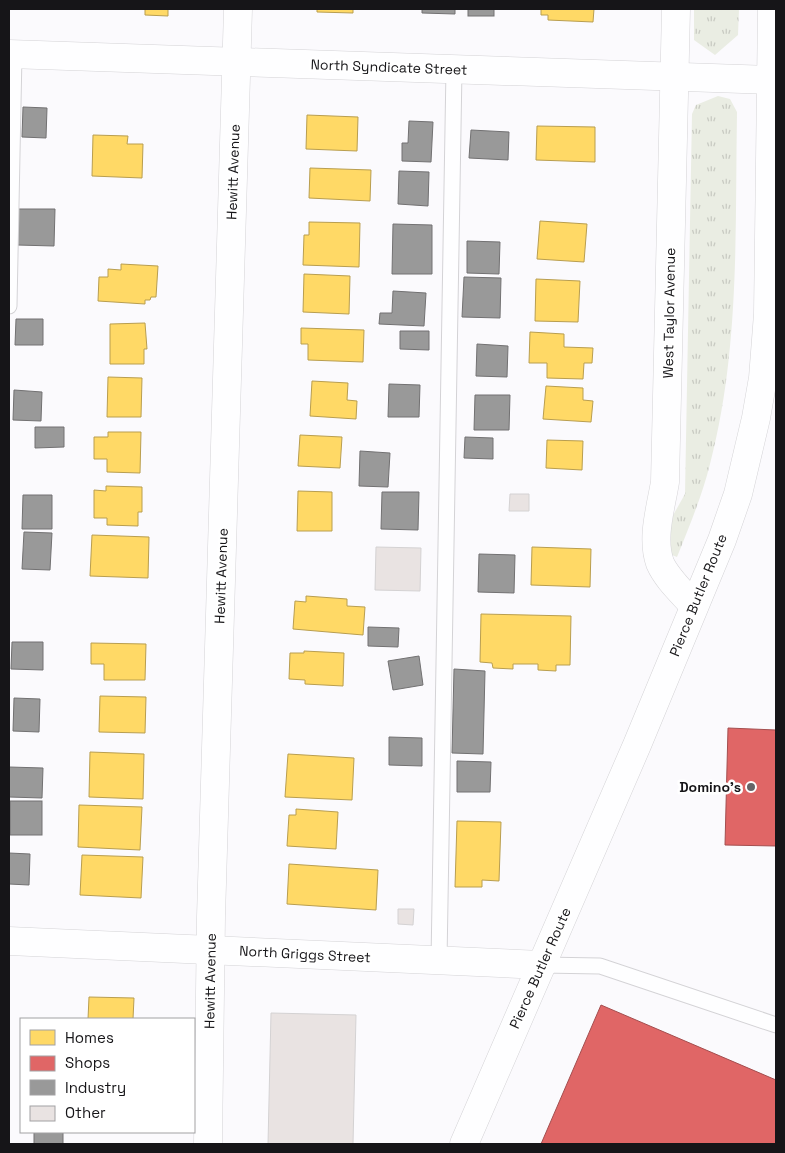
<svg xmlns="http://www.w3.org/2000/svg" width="785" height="1153" viewBox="0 0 785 1153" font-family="'Space Grotesk',sans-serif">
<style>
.grass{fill:url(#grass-tufts)}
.homes{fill:#ffd966;stroke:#b99e4f}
.shops{fill:#e06666;stroke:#a34e4f}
.industry{fill:#999;stroke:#727172}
.building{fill:#e9e3e2;stroke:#d4d2d3}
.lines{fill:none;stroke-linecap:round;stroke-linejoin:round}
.lane-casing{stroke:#d4d3d6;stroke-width:17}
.street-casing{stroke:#d4d3d6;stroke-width:29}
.secondary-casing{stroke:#d4d3d6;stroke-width:29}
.lane{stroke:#fefeff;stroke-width:15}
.street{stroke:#fefeff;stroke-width:28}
.secondary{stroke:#fefeff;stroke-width:28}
.poi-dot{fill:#666568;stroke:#fff;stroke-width:2}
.labels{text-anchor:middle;stroke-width:5;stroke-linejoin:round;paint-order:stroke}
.street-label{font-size:14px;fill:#161518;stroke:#fff}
.poi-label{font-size:14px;font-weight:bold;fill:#161518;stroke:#fff;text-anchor:end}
</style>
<defs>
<pattern id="grass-tufts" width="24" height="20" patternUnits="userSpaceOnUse" patternTransform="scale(1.25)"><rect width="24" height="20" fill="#eaede3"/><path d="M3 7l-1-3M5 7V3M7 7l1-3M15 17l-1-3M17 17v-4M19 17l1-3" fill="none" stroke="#c8cac2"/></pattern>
</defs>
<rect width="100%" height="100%" fill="#fbfafd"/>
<g class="grass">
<path d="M694 9H739L738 35 715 55 694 40Z"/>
<path d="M718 96 730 99 737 112C735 229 740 350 710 464 702 496 689 527 677 557L669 554 667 526 685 494 692 114 696 105Z"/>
</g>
<g class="homes">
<path d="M145 9H168V16L145 15Z"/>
<path d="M317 9H353V13L317 12Z"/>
<path d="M541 9H594L593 22 548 20V15H541Z"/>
<path d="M307 115 358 117 357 151 306 149Z"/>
<path d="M537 126 595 127V162L536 160Z"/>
<path d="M93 135 128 136 127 144H143L142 178 92 176Z"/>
<path d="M310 168 371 170 370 201 309 198Z"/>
<path d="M540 221 587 224 584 262 537 259Z"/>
<path d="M309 222 360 223 359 267 303 265 304 235H309Z"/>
<path d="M121 264 158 266 156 297H151L150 300H145V304L98 301 99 277H108V269L121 270Z"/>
<path d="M304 274 350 276 349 314 303 312Z"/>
<path d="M536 279 580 281 578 322 535 321Z"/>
<path d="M145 323 147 349H144V364H110V324Z"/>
<path d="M301 328 364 330 363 362 308 360V344H301Z"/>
<path d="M530 332 564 334V347L593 348 592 363H584L583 379 547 378V363H529Z"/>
<path d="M108 377 142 378 141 417H107Z"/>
<path d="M312 381 348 383 347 400 357 401 356 419 310 416Z"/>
<path d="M546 386 583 388V400L593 401 591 422 543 419Z"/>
<path d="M108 432H141L140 473 107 472V459H94V437H108Z"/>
<path d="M300 435 342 437 340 468 298 466Z"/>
<path d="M547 440 583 441 582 470 546 468Z"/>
<path d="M106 486 142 487V512H138V526L107 525V518H94V490L106 491Z"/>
<path d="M298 491 332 492V531H297Z"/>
<path d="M92 535 149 537 148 578 90 576Z"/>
<path d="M532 547 591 549 590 587 531 585Z"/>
<path d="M306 596 347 599V606L365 607 363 635 293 629 295 601 306 602Z"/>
<path d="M481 614 571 616 570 665H556V671L538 670V664H513V669L493 668 492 663 480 662Z"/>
<path d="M91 643 146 644 145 680H104V664H91Z"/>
<path d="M304 651 344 653 343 686 305 684V680L289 679 290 653H304Z"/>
<path d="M100 696 146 697 145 733 99 732Z"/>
<path d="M90 752 144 754 143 799 89 797Z"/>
<path d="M288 754 354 758 352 800 285 797Z"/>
<path d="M79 805 142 807 140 850 78 847Z"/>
<path d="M296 809 338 812 336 849 287 846 289 815H296Z"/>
<path d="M457 821 501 822 499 881 482 880V887H455Z"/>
<path d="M82 855 143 857 141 898 80 895Z"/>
<path d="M289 864 378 870 376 910 287 904Z"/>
<path d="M89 997 134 998 133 1019H88Z"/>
</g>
<g class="shops">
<path d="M728 728 776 730V846L725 845Z"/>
<path d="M601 1005 776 1080V1144H541Z"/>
</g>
<g class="industry">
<path d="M422 9H455V14L422 13Z"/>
<rect x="468" y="9" width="26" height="7"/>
<path d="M23 107 47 108 46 138 22 137Z"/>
<path d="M409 121 433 122 431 162 402 161V143H408Z"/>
<path d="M471 130 509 132 508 160 469 158Z"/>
<path d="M399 171 429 172 428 206 398 204Z"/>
<path d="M17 209H55L54 246 17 245Z"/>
<path d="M393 224 432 225V274H392Z"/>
<path d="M467 241 500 242 499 274 467 273Z"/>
<path d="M464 277 501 278 500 318 462 317Z"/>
<path d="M393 291 426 293 424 326 379 324 380 313H392Z"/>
<path d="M16 319H43V345H15Z"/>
<path d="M400 331H429V350L400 349Z"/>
<path d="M477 344 508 346 507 377 476 376Z"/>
<path d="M389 384 420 385 419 417H388Z"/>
<path d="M14 390 42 392 41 421 13 420Z"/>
<path d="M475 395H510L509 430H474Z"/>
<path d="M35 427H64V447L35 448Z"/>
<path d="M465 437 493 438V459L464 458Z"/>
<path d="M360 451 390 453 388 487 359 486Z"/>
<path d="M382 492H419L418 530 381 529Z"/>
<path d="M23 495H52V529H22Z"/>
<path d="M24 532 52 533 50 570 22 569Z"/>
<path d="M479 554 515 555 514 593 478 592Z"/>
<path d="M368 627 399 628 398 647 368 646Z"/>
<path d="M12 642H43V670L11 669Z"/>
<path d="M419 656 423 685 393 690 388 661Z"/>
<path d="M454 669 485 671 483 754 452 753Z"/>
<path d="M14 698 40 699 39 732 13 731Z"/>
<path d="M389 737 422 738V766L389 765Z"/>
<path d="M457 761 491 762 490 792H457Z"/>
<path d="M9 767 43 768 42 798 9 797Z"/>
<rect x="10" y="801" width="32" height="34"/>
<path d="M9 853 30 854 29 885 9 884Z"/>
<rect x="34" y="1132" width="29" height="12"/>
</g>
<g class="building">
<path d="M510 494H529V511H509Z"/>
<path d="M376 547 421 548 420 591 375 590Z"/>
<path d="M398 909H414L413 925 398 924Z"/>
<path d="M271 1013 356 1015 353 1144H268Z"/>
</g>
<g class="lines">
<g class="lane-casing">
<g id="lane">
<path d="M9 306 14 54"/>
<path d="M439 961 454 69"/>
<path d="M542 965 600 966 776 1025"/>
</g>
</g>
<g class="street-casing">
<g id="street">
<path d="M676 9 665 482C661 507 651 538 660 563 667 579 683 593 694 606"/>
<path d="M9 54 770 80"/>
<path d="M9 941 542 965"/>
<path d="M208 1144 211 917 238 9"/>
</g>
</g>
<g class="secondary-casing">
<path id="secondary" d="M464 1144 637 745 722 540 738 494 756 418 763 378 768 314 772 9"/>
</g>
<use href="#lane" class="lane"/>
<use href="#street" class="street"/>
<use href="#secondary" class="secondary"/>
</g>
<circle class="poi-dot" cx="751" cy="787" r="5"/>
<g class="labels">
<g class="street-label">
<text transform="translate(389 67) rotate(2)" y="5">North Syndicate Street</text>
<text transform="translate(233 172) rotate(-88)" y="5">Hewitt Avenue</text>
<text transform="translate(669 313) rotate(-89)" y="5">West Taylor Avenue</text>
<text transform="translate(221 576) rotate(-88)" y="5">Hewitt Avenue</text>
<text transform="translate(698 595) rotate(-68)" y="5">Pierce Butler Route</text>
<text transform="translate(305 954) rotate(3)" y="5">North Griggs Street</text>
<text transform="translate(540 968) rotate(-66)" y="5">Pierce Butler Route</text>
<text transform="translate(210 981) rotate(-89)" y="5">Hewitt Avenue</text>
</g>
<g class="poi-label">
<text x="741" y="792">Domino's</text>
</g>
</g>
<rect width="785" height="1153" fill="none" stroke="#161518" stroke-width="20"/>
<rect x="20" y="1018" width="175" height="115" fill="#ffffff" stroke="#a2a1a3"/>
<rect x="30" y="1030" width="25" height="15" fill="#ffd966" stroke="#a2a1a3"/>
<text x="65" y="1043" font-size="15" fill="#161518">Homes</text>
<rect x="30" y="1056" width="25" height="15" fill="#e06666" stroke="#a2a1a3"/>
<text x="65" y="1068" font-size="15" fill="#161518">Shops</text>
<rect x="30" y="1080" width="25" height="15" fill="#999999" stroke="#a2a1a3"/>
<text x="65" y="1093" font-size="15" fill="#161518">Industry</text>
<rect x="30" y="1106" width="25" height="15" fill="#e9e3e2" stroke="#a2a1a3"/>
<text x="65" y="1118" font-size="15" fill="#161518">Other</text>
</svg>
